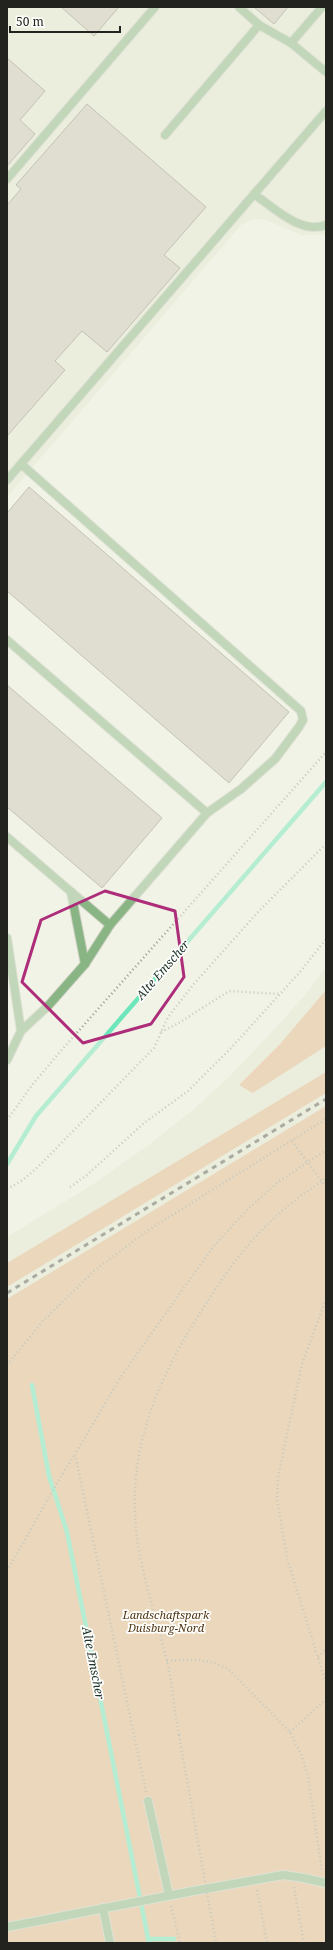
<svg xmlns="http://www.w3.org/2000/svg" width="333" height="1950" viewBox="0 0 333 1950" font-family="'Noto Serif',serif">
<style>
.built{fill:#e4e8d2}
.green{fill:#e2b68b}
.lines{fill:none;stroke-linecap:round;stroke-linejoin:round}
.stream{stroke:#6de6bc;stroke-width:4.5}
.building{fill:#cac5b7;stroke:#8d887b}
.lane-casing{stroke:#cbcec1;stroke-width:10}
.path{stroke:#97998f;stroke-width:2.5;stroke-dasharray:1 3;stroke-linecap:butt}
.lane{stroke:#89b584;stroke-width:8}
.rail{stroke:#55574f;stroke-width:3;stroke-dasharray:5 5;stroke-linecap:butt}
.path-bridge{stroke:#97998f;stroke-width:2.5;stroke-dasharray:1 3;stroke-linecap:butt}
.marked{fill:none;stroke:#ae2d7a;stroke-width:3;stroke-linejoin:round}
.labels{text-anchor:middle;stroke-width:3.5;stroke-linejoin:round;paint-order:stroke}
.park-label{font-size:11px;font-style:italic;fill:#503313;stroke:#fefffc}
.water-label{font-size:12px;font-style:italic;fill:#1c3129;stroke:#fefffc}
</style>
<rect width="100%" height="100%" fill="#f0f3e5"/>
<g class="built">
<path d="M7 7H326V235H301L264 219 251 220 241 225 7 497Z"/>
<path d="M326 967V990L280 1044 239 1085 304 1059 326 1046V1072L7 1263V1237L92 1185 150 1144 194 1109 230 1076 271 1033 306 994Z"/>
<path d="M326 1093V1106L7 1299V1287Z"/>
</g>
<g class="green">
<path d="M326 990V1046L253 1093 239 1085 280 1044Z"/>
<path d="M326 1072V1093L7 1287V1263Z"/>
<path d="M326 1106V1943H7V1299Z"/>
</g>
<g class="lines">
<g class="stream">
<path d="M7 1164 36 1116 326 782"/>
<path d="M32 1385 49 1476 67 1532 149 1943"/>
<path d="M148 1939H174"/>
</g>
</g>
<g class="building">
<path d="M61 7H119L94 36Z"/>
<path d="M254 7H288L274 24Z"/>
<path d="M7 58 45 91 20 120 35 134 7 166Z"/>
<path d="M87 104 206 207 164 255 180 268 107 352 82 331 55 361 65 370 7 436V205L21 189 16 185Z"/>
<path d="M29 487 289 712 229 783 7 591V513Z"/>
<path d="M7 685 162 818 102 888 7 807Z"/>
</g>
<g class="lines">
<g class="lane-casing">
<g id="lane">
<path d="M239 7 259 25 291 43 326 72"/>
<path d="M291 43 322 7"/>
<path d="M165 135 259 25"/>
<path d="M7 179 155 7"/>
<path d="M254 194C273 207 301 235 326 225"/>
<path d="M21 464 301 711 303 720 299 727 275 759 241 789 207 813"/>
<path d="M7 480 326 111"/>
<path d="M7 640 207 813 110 925 7 837"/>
<path d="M71 892 85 964"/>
<path d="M7 938 21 1031 7 1060"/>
<path d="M21 1031 48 1006 85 964 110 925"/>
<path d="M148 1801 169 1895"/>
<path d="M103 1908 110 1943"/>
<path d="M7 1927 188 1892 283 1875 304 1878 326 1883"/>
</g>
</g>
<g class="path">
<path d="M161 1032 177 1024 229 991 280 994"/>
<path d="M7 1120 33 1084 59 1053 326 752"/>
<path d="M292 1141 326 1187"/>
<path d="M70 1187 87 1175 144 1123 188 1091 231 1048 300 972 326 939"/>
<path d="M7 1189 23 1180 40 1165 154 1048 168 1017 193 985 258 912 326 844"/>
<path d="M326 1299 302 1364 278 1477 277 1499 287 1558 326 1684"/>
<path d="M7 1365 43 1321 94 1271 150 1229 326 1119"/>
<path d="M7 1571C30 1532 51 1491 75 1454"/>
<path d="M318 1657 326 1649"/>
<path d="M167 1661C189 1660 209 1657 229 1670L290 1732 302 1756 308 1776 322 1871"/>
<path d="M290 1732 326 1699"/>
<path d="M179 1735C174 1711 173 1686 167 1661 155 1610 136 1563 135 1510 132 1433 166 1365 207 1302 225 1274 245 1246 269 1223 286 1206 306 1192 326 1178"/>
<path d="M146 1792 75 1454 122 1375 213 1247 248 1209 278 1182 326 1150"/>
<path d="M294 1887 304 1943"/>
<path d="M257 1890 267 1943"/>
<path d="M171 1906 180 1943"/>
</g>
<use href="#lane" class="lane"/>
<path class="rail" d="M7 1293 326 1099"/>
<path class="path-bridge" d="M179 1735 216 1943"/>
</g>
<path d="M0 0H333V1950H0ZM105 891 175 911 184 977 151 1024 83 1043 22 982 41 920Z" fill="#f0f3e5" fill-opacity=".55" fill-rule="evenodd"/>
<path class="marked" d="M105 891 175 911 184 977 151 1024 83 1043 22 982 41 920Z"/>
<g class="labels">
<g class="park-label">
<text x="166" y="1619">Landschaftspark<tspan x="166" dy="13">Duisburg-Nord</tspan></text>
</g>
<g class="water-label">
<text transform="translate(163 970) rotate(-49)" y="4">Alte Emscher</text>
<text transform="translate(93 1663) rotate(79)" y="4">Alte Emscher</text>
</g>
</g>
<rect width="333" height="1950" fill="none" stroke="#22231e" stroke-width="16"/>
<path d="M10 26v6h110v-6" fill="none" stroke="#22231e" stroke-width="2"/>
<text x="16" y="26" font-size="12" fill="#22231e" stroke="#fefffc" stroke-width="3" paint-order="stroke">50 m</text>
</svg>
